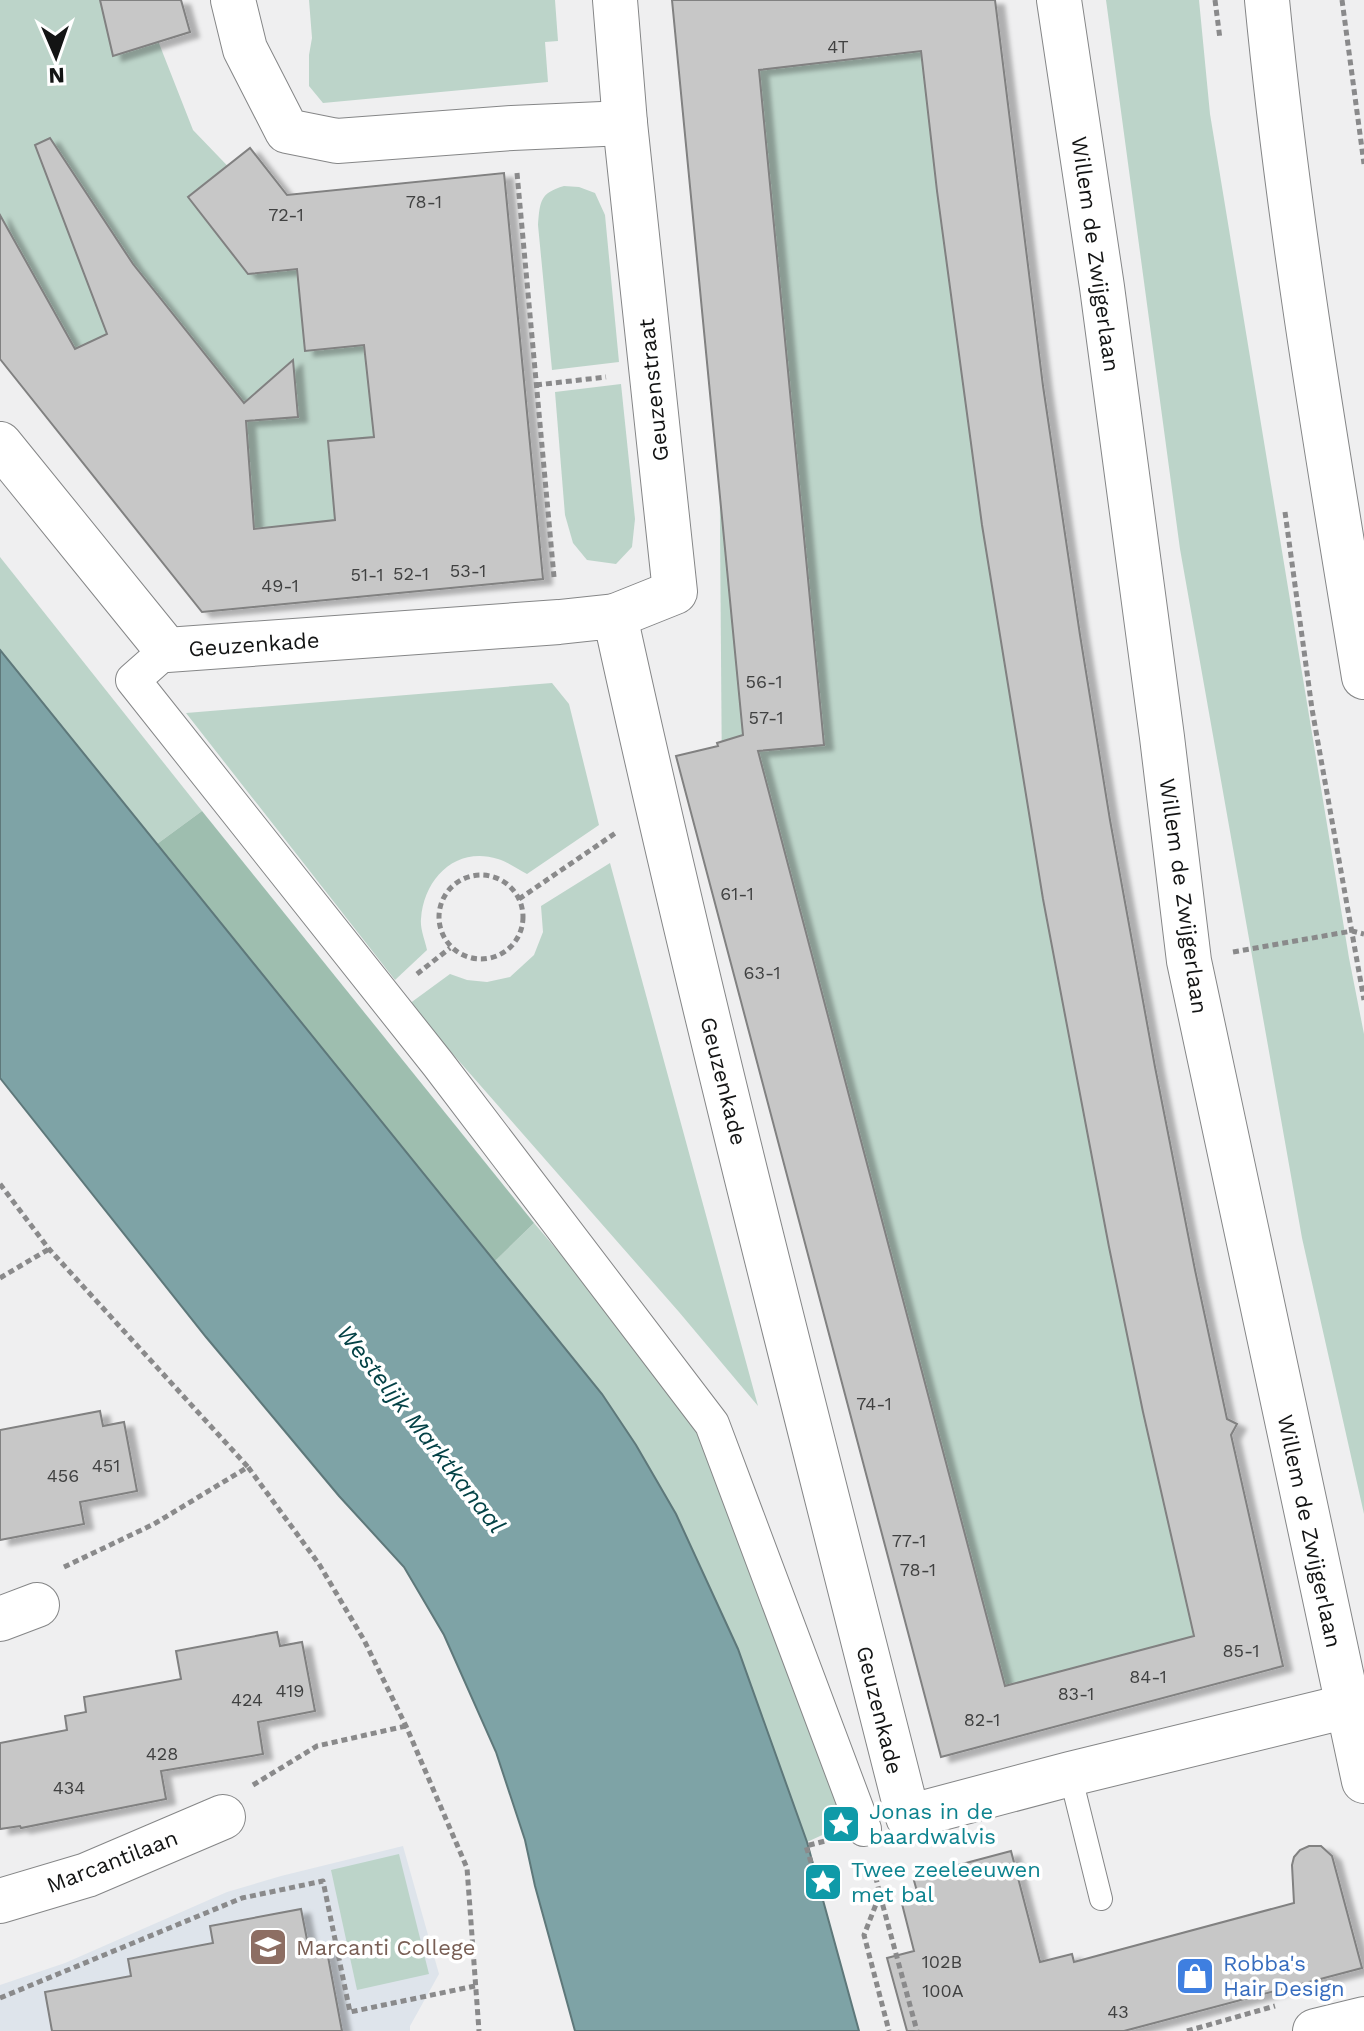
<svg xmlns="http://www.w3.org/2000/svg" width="1364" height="2031" viewBox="0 0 1364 2031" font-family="'Work Sans',sans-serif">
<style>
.built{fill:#dee4eb}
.green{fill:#bcd4c9}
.forest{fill:#9ebeaf}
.water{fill:#7ea3a6;stroke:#5e787a;stroke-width:2}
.building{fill:#c7c7c7;stroke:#818181;stroke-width:2;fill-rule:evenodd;filter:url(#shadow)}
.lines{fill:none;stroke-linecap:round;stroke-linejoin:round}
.service-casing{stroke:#858687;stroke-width:24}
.pedestrian-casing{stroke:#858687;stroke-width:36}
.minor-casing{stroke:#858687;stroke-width:46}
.tertiary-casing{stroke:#858687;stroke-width:46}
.path{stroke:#8a8a8b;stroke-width:5;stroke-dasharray:6 4;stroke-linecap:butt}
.service{stroke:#fff;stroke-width:22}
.pedestrian{stroke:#fff;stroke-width:34}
.minor{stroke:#fff;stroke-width:44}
.tertiary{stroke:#fff;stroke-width:44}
.labels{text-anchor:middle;stroke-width:7;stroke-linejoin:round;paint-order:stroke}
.number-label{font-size:18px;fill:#404141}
.street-label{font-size:22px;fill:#131414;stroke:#fff}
.culture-label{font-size:22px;fill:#0d838f;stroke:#fff;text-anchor:start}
.education-label{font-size:22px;fill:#785e54;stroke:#fff;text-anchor:start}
.shop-label{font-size:22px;fill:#366cbe;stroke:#fff;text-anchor:start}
.water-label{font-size:24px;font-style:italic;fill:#044246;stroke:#fff}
</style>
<defs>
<filter id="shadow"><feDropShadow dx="9" dy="5" stdDeviation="2" flood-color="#0004"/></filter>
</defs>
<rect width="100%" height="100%" fill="#efeff0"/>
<path class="built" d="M403 1846 439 1974 410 2026V2031H0V1985L65 1963 227 1892 281 1876Z"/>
<g class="green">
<path d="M0 0H142L193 130 272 212 452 209 481 531 177 535 0 283Z"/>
<path d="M309 0H555L558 41 545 42 548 82 323 103 309 86V55L312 38Z"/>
<path d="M804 0H976L1229 1639 971 1704 722 784 716 8Z"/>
<path d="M1106 0H1199L1210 114 1349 958 1364 1034V1514L1302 1238 1180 549Z"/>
<path d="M564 186 579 187 595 193 605 215 619 362 552 370 538 225C540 201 540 193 564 186Z"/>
<path d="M621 384 635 519 632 547 616 564 587 560 573 543 565 515 555 392Z"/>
<path d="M0 557 202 811 157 844 0 650Z"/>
<path d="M552 683 569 704 599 825 527 874C518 869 508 862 498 859 456 846 424 878 421 919 420 929 425 940 427 950L395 980 186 713Z"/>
<path d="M610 863 758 1406 679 1312 409 1004 450 974 467 980 487 982 510 977 534 955 543 932 541 906Z"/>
<path d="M534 1223 648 1356 700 1429 864 1816 807 1842 738 1649 676 1514 636 1445 602 1394 494 1262Z"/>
<path d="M399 1854 429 1974 357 1990 331 1870Z"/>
</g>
<path class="forest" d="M202 811 534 1223 494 1262 157 844Z"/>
<path class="water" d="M0 650 602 1394 636 1445 676 1514 738 1649 807 1842 859 2031H575L535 1886 525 1840 496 1752 444 1635 404 1567 339 1496 206 1337 0 1078Z"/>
<g class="building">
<path d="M100 0H181L190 32 113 56Z"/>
<path d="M672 0H995L1043 386 1080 635 1110 820 1155 1067 1195 1270 1227 1419 1237 1424 1231 1435 1283 1666 941 1757 676 756 718 746 717 743 743 735ZM921 51 937 191 982 525 1043 899 1109 1247 1143 1412 1194 1636 1005 1686 758 751 824 745 759 70Z"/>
<path d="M50 138 133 264 244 403 293 360 298 417 246 421 254 529 335 520 328 441 374 437 364 345 305 351 297 269 248 274 188 197 250 148 287 195 504 173 543 579 202 612 0 359V215L75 349 107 334 35 145Z"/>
<path d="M100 1411 103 1426 124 1422 137 1491 80 1502 84 1524 0 1540V1430Z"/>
<path d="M277 1632 280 1646 302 1642 315 1711 258 1722 263 1754 161 1771 166 1799 21 1828 20 1826 0 1829V1743L67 1730 65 1716 86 1712 84 1697 181 1679 176 1651Z"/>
<path d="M1309 1846H1321L1332 1856 1362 1968 1124 2031H907L887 1958 914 1951 901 1900 918 1895 913 1877 1011 1851 1040 1962 1072 1954 1074 1962 1294 1903 1292 1865 1294 1857 1300 1850Z"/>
<path d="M301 1909 309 1950 326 1946 342 2031H52L45 1992 131 1976 128 1959 213 1943 210 1926Z"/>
</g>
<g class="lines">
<g class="service-casing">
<path id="service" d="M1070 1774 1101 1899"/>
</g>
<g class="pedestrian-casing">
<path id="pedestrian" d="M167 650 133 680 438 1064 712 1424 864 1829"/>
</g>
<g class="minor-casing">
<g id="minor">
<path d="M233 0 245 49 287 131 337 141 512 128 625 123"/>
<path d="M1059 0 1102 287 1162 737 1189 961 1364 1781"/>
<path d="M0 444 167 650 559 622 615 616C703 1018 807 1418 908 1817L1070 1774 1348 1706"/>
<path d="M615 616 675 592 625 123 615 0"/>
<path d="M0 1619 37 1605"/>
<path d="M0 1901 87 1875 223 1817"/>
<path d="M1315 2031 1364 2019"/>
</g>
</g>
<g class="tertiary-casing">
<path id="tertiary" d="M1267 0C1289 227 1327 452 1364 677"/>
</g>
<g class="path">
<path d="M1215 0 1220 39"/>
<path d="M1342 0 1364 164"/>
<path d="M517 173 554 577"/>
<path d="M536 385 606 377"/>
<path d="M1285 512 1312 709 1364 1000"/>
<circle cx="481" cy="917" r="42"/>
<path d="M519 899 617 832"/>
<path d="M1233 952 1352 931 1364 934"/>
<path d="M417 974 450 948"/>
<path d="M0 1184 49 1249 248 1467"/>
<path d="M0 1278 49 1249"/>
<path d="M64 1567 154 1524 248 1467 319 1564 364 1640 406 1726 467 1868 479 2031"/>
<path d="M253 1785 317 1746 406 1726"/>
<path d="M873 1867 880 1894 864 1935 889 2031"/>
<path d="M814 1872 806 1846 825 1841"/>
<path d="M880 1895 917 2031"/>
<path d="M0 1998 242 1898 323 1881 350 2012 475 1986"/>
<path d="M1187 2031 1275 2006"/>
</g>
<use href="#service" class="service"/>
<use href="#pedestrian" class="pedestrian"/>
<use href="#minor" class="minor"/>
<use href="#tertiary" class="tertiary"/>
</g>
<defs>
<g id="sight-square" transform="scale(2)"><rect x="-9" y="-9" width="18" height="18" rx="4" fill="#0f9aa8" stroke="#fff"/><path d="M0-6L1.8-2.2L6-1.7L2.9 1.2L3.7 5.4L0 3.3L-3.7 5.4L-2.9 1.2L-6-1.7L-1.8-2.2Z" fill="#fff"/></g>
<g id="school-square" transform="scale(2)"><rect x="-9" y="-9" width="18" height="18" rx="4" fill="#8d6e63" stroke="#fff"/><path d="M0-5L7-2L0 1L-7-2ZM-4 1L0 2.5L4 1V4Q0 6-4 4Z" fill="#fff"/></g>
<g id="shop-square" transform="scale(2)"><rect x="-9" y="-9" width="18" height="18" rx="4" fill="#3f7fe0" stroke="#fff"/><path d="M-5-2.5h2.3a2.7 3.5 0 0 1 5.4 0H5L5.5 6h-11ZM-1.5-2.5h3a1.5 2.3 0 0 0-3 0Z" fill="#fff"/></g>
</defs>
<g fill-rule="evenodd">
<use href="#sight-square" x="841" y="1824"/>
<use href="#sight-square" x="823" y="1882"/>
<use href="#school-square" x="268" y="1947"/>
<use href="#shop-square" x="1195" y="1976"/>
</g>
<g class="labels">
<g class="number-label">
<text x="838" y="53">4T</text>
<text x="424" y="208">78-1</text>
<text x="286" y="221">72-1</text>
<text x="468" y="577">53-1</text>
<text x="411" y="580">52-1</text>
<text x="367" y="581">51-1</text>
<text x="280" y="592">49-1</text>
<text x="764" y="688">56-1</text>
<text x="766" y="724">57-1</text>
<text x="737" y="900">61-1</text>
<text x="762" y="979">63-1</text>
<text x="874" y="1410">74-1</text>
<text x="106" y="1472">451</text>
<text x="63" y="1482">456</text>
<text x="909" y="1547">77-1</text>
<text x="918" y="1576">78-1</text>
<text x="1241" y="1657">85-1</text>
<text x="1148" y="1683">84-1</text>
<text x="290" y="1697">419</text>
<text x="1076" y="1700">83-1</text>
<text x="247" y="1706">424</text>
<text x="982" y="1726">82-1</text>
<text x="162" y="1760">428</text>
<text x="69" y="1794">434</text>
<text x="942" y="1968">102B</text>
<text x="943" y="1997">100A</text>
<text x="1118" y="2018">43</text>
</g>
<g class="street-label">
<text transform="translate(1096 254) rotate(82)" y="8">Willem de Zwijgerlaan</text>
<text transform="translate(653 390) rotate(-96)" y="8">Geuzenstraat</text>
<text transform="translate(254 644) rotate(-4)" y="8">Geuzenkade</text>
<text transform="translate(1184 896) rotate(82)" y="8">Willem de Zwijgerlaan</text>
<text transform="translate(724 1081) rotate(76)" y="8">Geuzenkade</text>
<text transform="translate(1310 1531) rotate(78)" y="8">Willem de Zwijgerlaan</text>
<text transform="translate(880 1710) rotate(76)" y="8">Geuzenkade</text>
<text transform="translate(112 1861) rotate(-21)" y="8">Marcantilaan</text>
</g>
<g class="culture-label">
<text x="869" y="1819">Jonas in de<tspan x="869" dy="25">baardwalvis</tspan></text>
<text x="851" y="1877">Twee zeeleeuwen<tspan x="851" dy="25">met bal</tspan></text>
</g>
<g class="education-label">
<text x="296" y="1955">Marcanti College</text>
</g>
<g class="shop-label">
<text x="1223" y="1971">Robba's<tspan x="1223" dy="25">Hair Design</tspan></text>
</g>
<g class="water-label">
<text transform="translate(421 1429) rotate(52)" y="8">Westelijk Marktkanaal</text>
</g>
</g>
<g transform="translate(56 56) rotate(178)" stroke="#ffffff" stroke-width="6" paint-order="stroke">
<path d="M0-6L14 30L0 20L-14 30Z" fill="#131414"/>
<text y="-12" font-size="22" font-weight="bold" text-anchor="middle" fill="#131414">N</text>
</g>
</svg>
